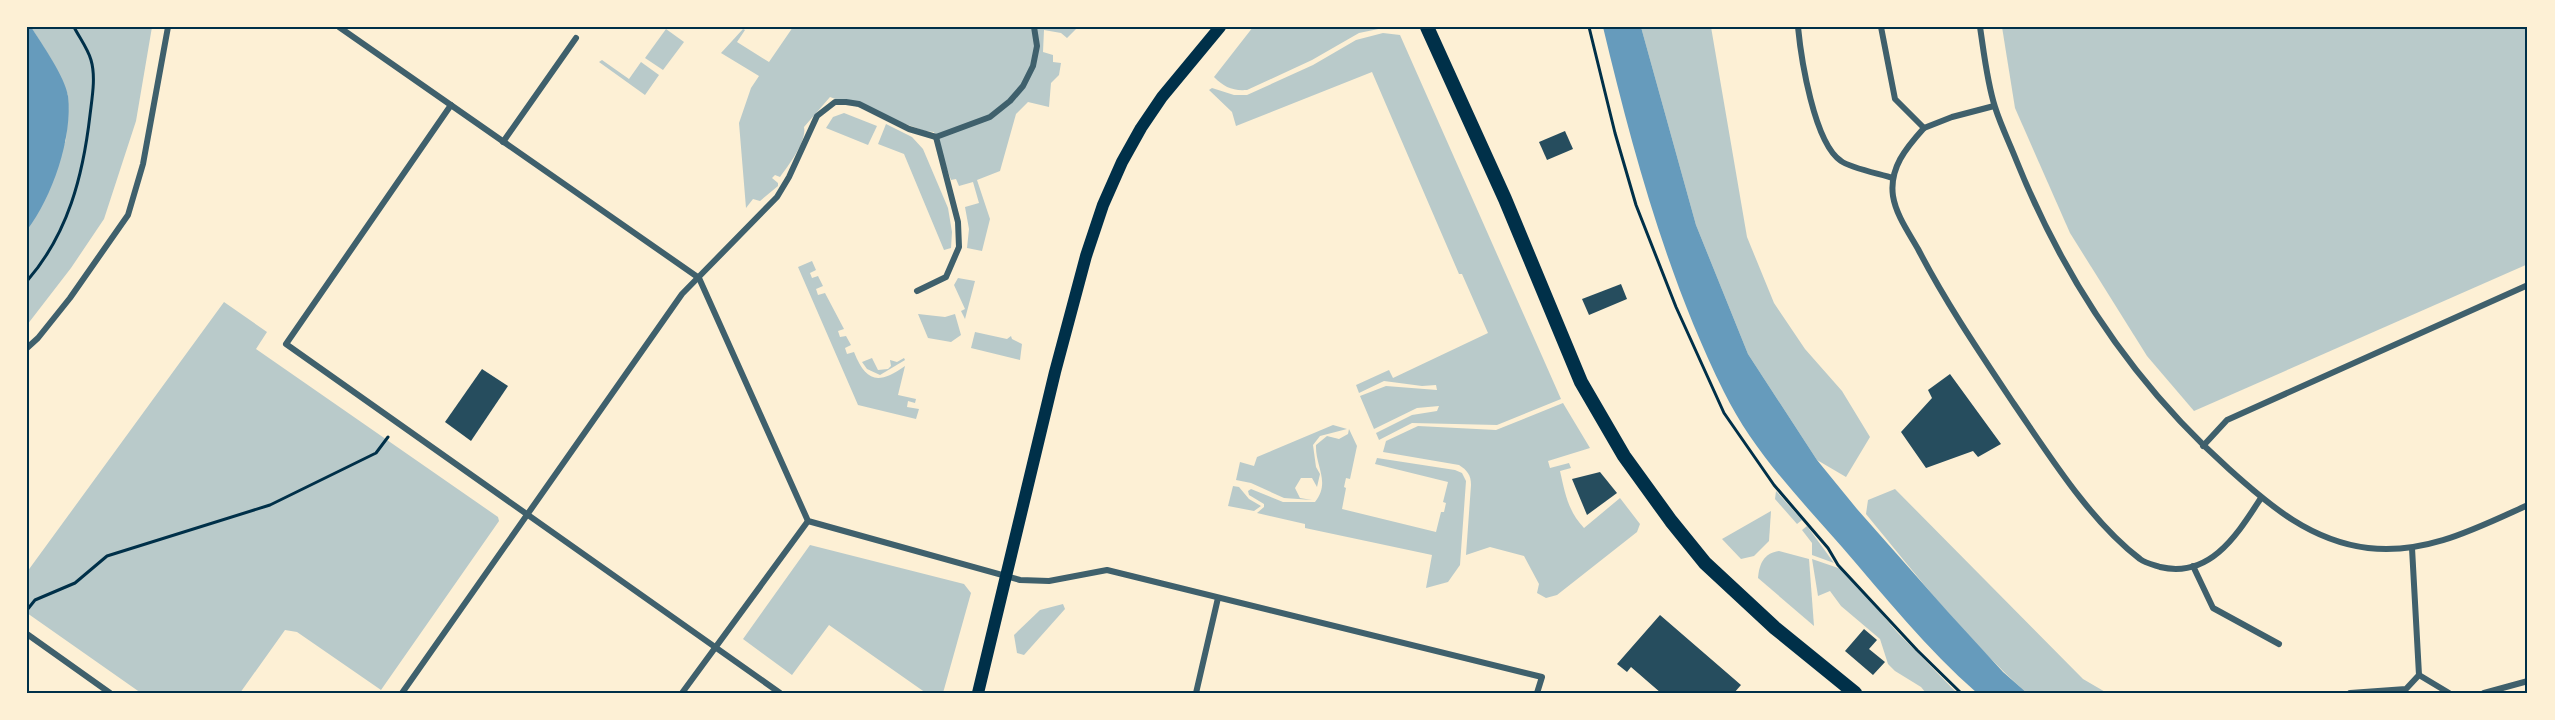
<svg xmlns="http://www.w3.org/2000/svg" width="2555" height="720" viewBox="0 0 2555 720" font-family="'PT Sans',sans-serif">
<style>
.green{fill:#b9caca}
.water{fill:#669bbc}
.building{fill:#264d5e}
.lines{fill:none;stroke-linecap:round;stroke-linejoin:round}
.path{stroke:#003049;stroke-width:3}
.minor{stroke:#3f606c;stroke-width:6}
.secondary{stroke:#003049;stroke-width:12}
.primary{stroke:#003049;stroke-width:14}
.neatline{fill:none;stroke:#003049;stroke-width:2}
</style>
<rect width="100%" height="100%" fill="#fdf0d5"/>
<g class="green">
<path d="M31 27H152L136 121 104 219 71 268 27 325V230L66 140 68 95 51 59Z"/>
<path d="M793 27H1078L1067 38 1061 33 1044 30 1043 52 1053 55V62L1061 63 1059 75 1051 83 1049 107 1028 102 1016 114 1000 171 977 180 990 219 982 251 967 248 969 229 965 207 979 203 973 182 959 186 956 179 951 180 934 132 925 131 830 97 804 127C807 141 789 165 780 177L775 175 772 178 778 183V186L760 201 753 199 746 208 739 123 751 88 759 76 721 53 743 29 745 30 737 42 769 62Z"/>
<path d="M1253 27H1388L1359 33 1312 60 1247 90C1232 91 1224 87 1214 77Z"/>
<path d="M1641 27H1711L1747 237 1774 303 1805 349 1842 391 1870 437 1846 477 1817 460 1748 354 1696 225Z"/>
<path d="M2002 27H2528V264L2194 411 2147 356 2070 233 2015 108Z"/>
<path d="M666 29 684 42 663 70 645 58Z"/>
<path d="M1383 33 1400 35 1561 399 1497 425 1412 423 1379 440 1376 433 1412 415 1437 411 1439 406 1417 408 1374 429 1360 396 1386 386 1437 390 1436 385 1422 386 1384 381 1359 393 1356 385 1389 370 1393 378 1488 333 1462 274H1459L1372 72 1236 126 1232 112 1209 90 1212 88 1234 95H1247L1313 65 1356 40Z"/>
<path d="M602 60 629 79 641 62 659 75 645 95 599 62Z"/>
<path d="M844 113 877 126 868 145 826 128 833 117Z"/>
<path d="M886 124 912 137 923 149 948 208 952 232 951 248 944 250 904 154 878 144Z"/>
<path d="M812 261 816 270 810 273 812 278 818 276 823 286 816 289 818 295 825 293 844 329 838 331 840 337 846 336 851 345 845 348 847 354 854 352C866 382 878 385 905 366L898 395 916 399 915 403 908 401 907 407 919 409 916 419 858 405 798 267Z"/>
<path d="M958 278 975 281 965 319 961 311 965 309 954 285Z"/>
<path d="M224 302 267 332 256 349 498 517 499 521 381 690 297 632 285 630 240 693H141L27 613V572Z"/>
<path d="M918 314 945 317 955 314 961 335 951 342 928 338Z"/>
<path d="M975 332 1007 339 1011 336 1012 339 1022 344 1020 360 971 348Z"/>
<path d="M872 358 878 370 888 369 891 366 890 360 897 362 904 358 905 360 880 375 867 369 862 362Z"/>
<path d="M1563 403 1590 448 1548 461 1550 468 1569 463 1571 468 1560 471C1565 493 1568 511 1584 528L1620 498 1640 524 1637 532 1557 595 1546 598 1537 593 1539 584 1524 556 1490 547 1466 555 1471 485C1471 475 1467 470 1459 465L1383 452 1386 441 1418 426 1496 430Z"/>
<path d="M1333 425 1347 429 1320 436 1313 445 1316 467 1320 474 1317 487 1312 478H1301L1295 488 1300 498 1312 500 1284 498 1251 483 1236 480 1240 462 1254 466 1257 457Z"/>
<path d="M1349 429 1357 446 1350 479 1346 478 1344 487 1346 488 1342 509 1436 532 1441 512H1444L1446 503 1443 502 1448 482 1375 464 1377 458 1455 470 1462 473 1466 481 1460 565 1448 582 1426 588 1432 555 1305 528V524L1257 513 1264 507V504L1249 495 1248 491 1251 489 1283 502H1315C1331 482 1315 466 1316 445L1327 436 1339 439 1348 434Z"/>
<path d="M1233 486 1239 487 1249 499 1261 506 1254 511 1228 506Z"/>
<path d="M1895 489 2083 679 2107 693H2027C1967 640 1917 576 1866 514L1868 500Z"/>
<path d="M1776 491 1802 520 1797 524 1775 499Z"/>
<path d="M1771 511 1769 541 1754 556 1741 559 1722 539Z"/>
<path d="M1807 526 1834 563 1812 555V543L1802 530Z"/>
<path d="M810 545 964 584 971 593 943 693H926L829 625 792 675 743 639Z"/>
<path d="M1779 551 1809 559 1814 626 1758 578C1759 564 1764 553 1779 551Z"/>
<path d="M1812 559 1844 570 1897 632 1957 693H1926L1921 687 1895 671 1888 664 1880 639 1841 606 1830 591 1818 596Z"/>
<path d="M1063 604 1065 609 1024 655 1017 653 1014 635 1040 610Z"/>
</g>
<g class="water">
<path d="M27 27H31C42 44 65 77 68 96 73 137 52 198 27 230Z"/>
<path d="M1603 27H1641L1696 225 1748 354 1817 460 1857 509 1948 612 2003 672 2027 693H1977C1927 649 1885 597 1842 547 1799 498 1753 451 1724 392 1667 277 1633 152 1603 27Z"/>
</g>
<g class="building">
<path d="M1565 131 1573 149 1547 160 1539 142Z"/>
<path d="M1621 284 1627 299 1589 315 1582 299Z"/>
<path d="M482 369 508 386 471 441 445 422Z"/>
<path d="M1950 374 2001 444 1978 457 1973 451 1926 468 1901 432 1932 398 1928 390Z"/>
<path d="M1600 472 1617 493 1587 515 1572 479Z"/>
<path d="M1660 615 1741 685 1734 693H1661L1631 667 1627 672 1617 664Z"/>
<path d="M1864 629 1877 640 1869 649 1885 662 1873 675 1845 651Z"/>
</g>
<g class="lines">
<g class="path">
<path d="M1589 27 1615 133 1636 205 1676 307 1724 413 1774 485 1828 548 1838 565 1917 650 1961 693"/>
<path d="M27 281C68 234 83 176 90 115 92 98 96 77 91 60 88 49 79 37 74 27"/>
<path d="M27 610 35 600 75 583 107 556 270 505 376 453 388 437"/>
</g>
<g class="minor">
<path d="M339 27 699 278 808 521 1020 580 1049 581 1107 570 1542 677 1537 693"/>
<path d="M1798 27C1801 58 1814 143 1841 161 1850 168 1881 174 1893 178"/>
<path d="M1881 27 1895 99 1924 128 1952 117 1994 106"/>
<path d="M1980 27C1984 53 1987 82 1995 107 2001 126 2010 144 2017 162 2065 281 2133 383 2229 469 2270 506 2311 541 2368 548 2426 555 2477 528 2528 505"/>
<path d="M451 105 286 344 780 693"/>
<path d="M1924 128C1906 148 1889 168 1893 196 1896 215 1909 233 1918 249 1946 303 1980 353 2014 404 2049 455 2090 521 2140 559 2145 563 2154 565 2160 567 2211 579 2238 533 2261 498"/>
<path d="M503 142 576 38"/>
<path d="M917 291 946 277 959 247 958 222 936 137"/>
<path d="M27 348 38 338 70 298 128 215 143 164 168 27"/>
<path d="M2203 446 2227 420 2528 285"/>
<path d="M2412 548 2419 675"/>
<path d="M2193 566 2213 608 2279 644"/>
<path d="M27 634 110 693"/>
<path d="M2419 675 2449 693"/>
<path d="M402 693 682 294 777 197 789 177 817 116 835 102H846L859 104 909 129 936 137 990 117 1010 101 1023 86 1033 66 1037 46 1034 27"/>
<path d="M682 693 808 521"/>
<path d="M1196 693 1218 598"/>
<path d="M2350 693 2406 689 2419 675"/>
<path d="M2484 693 2528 681"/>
</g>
<path class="secondary" d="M978 693 1055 372 1086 256 1103 205 1122 162 1141 128 1162 97 1220 27"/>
<path class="primary" d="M1427 27 1505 199 1581 382 1624 456 1671 521 1705 563 1775 628 1855 693"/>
</g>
<rect width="2555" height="720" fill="none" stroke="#fdf0d5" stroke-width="57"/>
<rect x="28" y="28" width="2498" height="664" class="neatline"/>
</svg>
